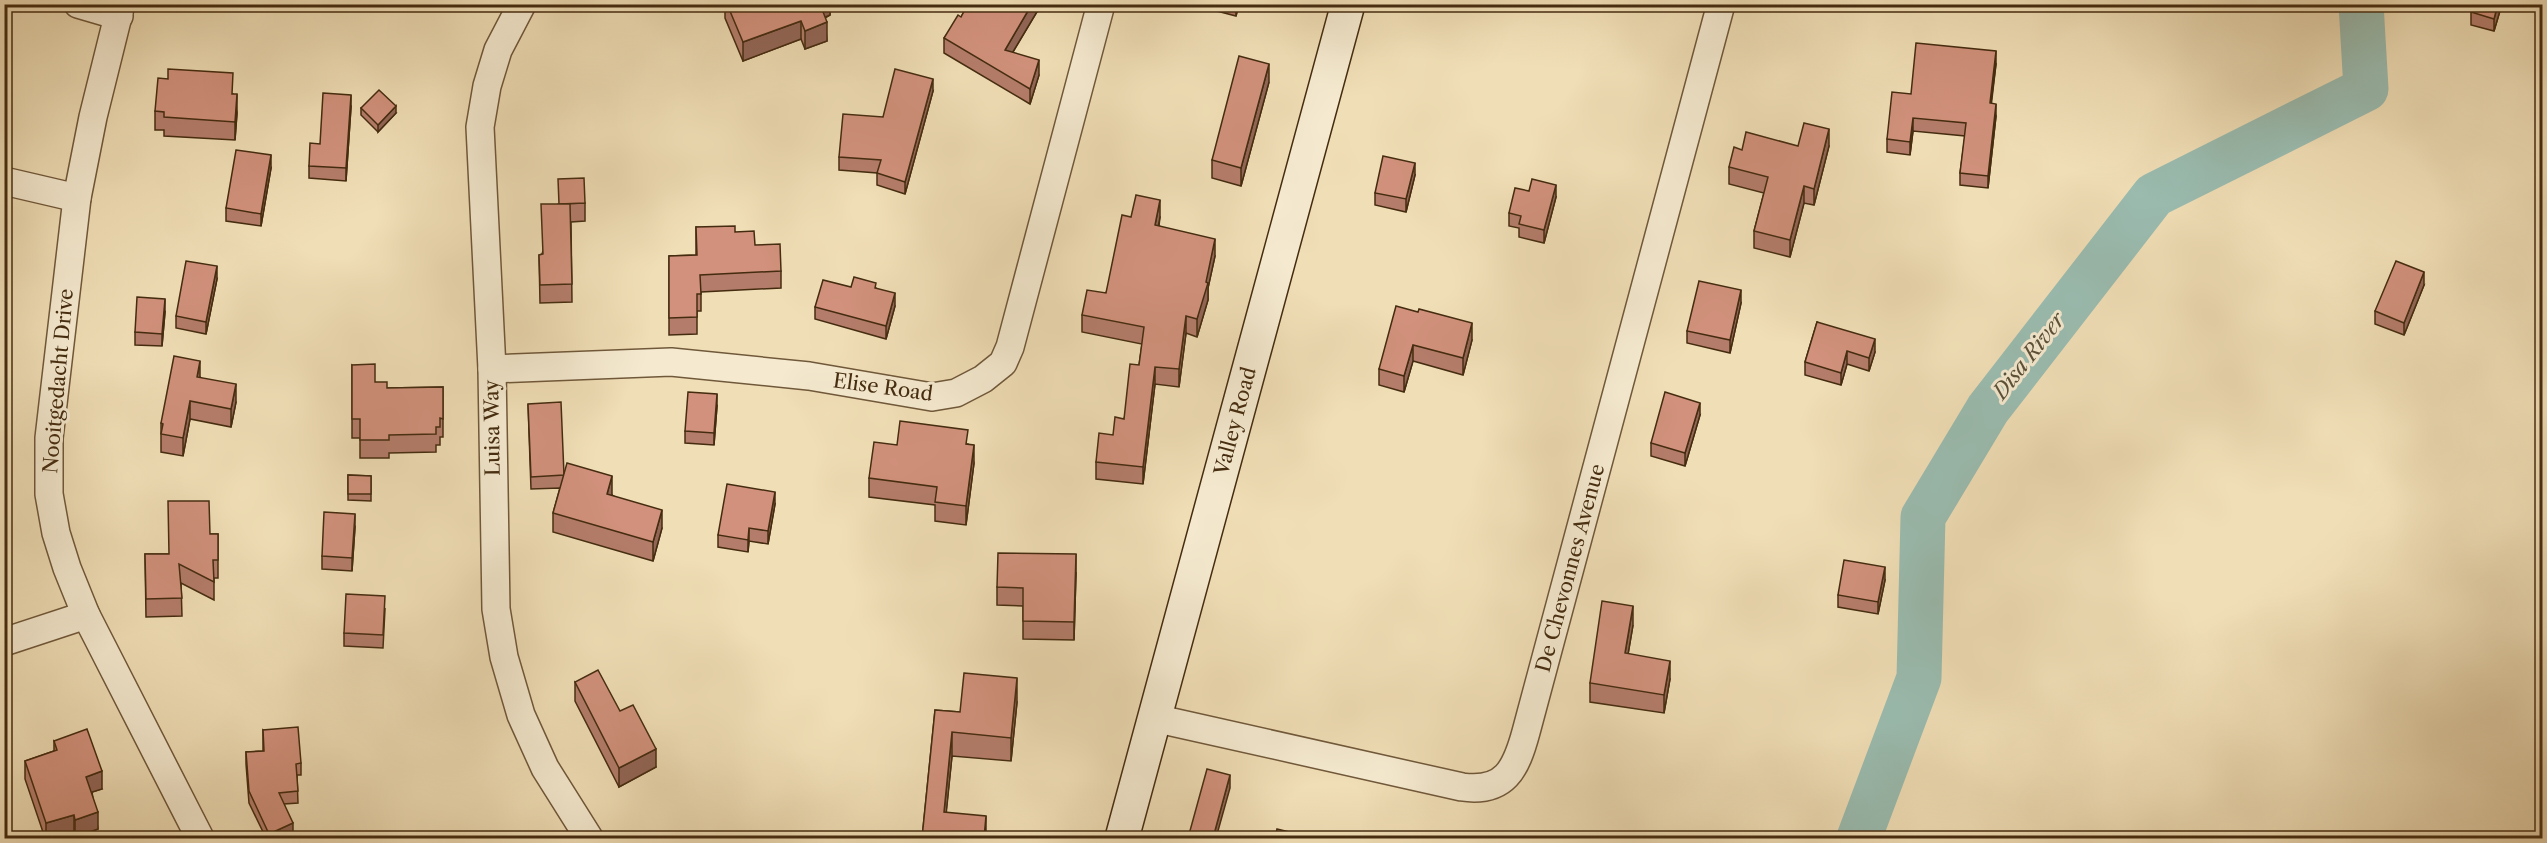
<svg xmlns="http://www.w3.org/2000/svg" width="2547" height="843" viewBox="0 0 2547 843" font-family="'Libre Caslon Text',serif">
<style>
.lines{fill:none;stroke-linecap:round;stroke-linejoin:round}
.river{stroke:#9abcb0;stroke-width:45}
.street-casing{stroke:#70583a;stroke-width:30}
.secondary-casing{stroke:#452c10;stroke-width:36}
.street{stroke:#f5ead0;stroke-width:27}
.secondary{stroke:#f5ead0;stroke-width:33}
.wall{fill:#b47d6b;stroke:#452c10;stroke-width:1.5}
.shaded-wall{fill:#926657;stroke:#452c10;stroke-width:1.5}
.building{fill:#d1917c;stroke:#452c10;stroke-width:1.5}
.labels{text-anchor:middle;stroke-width:6;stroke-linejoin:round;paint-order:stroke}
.street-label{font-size:20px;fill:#452c10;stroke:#f5ead0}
.water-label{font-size:21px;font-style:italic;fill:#5a5038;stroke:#f5ead0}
</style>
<rect width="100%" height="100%" fill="#f0deb6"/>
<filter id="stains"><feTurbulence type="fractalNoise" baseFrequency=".00333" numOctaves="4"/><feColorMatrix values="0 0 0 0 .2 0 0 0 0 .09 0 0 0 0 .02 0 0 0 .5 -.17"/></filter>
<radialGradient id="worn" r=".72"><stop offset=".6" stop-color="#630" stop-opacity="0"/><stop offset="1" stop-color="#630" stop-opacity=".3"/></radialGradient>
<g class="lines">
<path class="river" d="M1859 838 1919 678 1923 517 1988 409 2154 195 2366 89 2361 4"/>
<g class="street-casing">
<g id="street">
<path d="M78 4 119 16"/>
<path d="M121 4 93 117 77 198 49 438V494L56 533 67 568 86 615 200 838"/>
<path d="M522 4 498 50 487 86 480 127 492 369 496 609 504 657 521 715 545 768 589 838"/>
<path d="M4 181 77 198"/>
<path d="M492 369 671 362 809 376 932 397 956 393 983 379 1003 363 1010 347 1101 4"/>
<path d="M4 642 86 615"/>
<path d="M1154 718 1462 787C1505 793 1516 769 1526 732L1721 4"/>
</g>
</g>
<g class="secondary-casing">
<path id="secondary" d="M1122 838 1348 4"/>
</g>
<use href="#street" class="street"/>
<use href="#secondary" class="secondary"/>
</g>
<g class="wall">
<path d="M725 4H830V15L825 18 827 41 805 49 801 39 743 61 725 18Z"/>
<path d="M968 4H1055L1054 8 1041 5 1013 52 1039 75 1030 104 944 53V38L961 17Z"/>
<path d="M1190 4H1239L1236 16Z"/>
<path d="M2473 4H2502L2494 31 2471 25V12Z"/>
<path d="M1996 64 1991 103 1996 116 1988 188 1960 185V173L1965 136 1913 131 1910 155 1887 152V139L1911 94Z"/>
<path d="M1269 82 1241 186 1212 178V160Z"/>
<path d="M933 91 905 194 877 185V173L839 170V157L883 117Z"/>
<path d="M233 94 237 113 235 140 164 136V130H155V111Z"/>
<path d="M351 107 346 181 309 178V166L320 144Z"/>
<path d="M361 108 396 113 378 132 361 115Z"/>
<path d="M1798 146H1829L1814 205 1804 203 1790 257 1754 248V231L1764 193 1729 184V167Z"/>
<path d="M271 168 261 226 226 221V208Z"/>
<path d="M1415 175 1406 212 1375 205V193Z"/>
<path d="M1556 197 1544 243 1519 237V228L1509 226V213Z"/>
<path d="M585 203V221L571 222 572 302 540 303 539 255 542 254 558 204Z"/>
<path d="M1131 217H1160L1159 226 1215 256 1208 288V300L1197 337 1186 333 1179 387 1155 384 1143 484 1096 479V462L1113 435 1124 419 1139 365 1142 344 1082 332V315L1106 293Z"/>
<path d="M696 227 735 232 755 245 781 271V288L701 292V311H697V334L669 335V256L696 255Z"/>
<path d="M217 279 206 334 176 328V316Z"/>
<path d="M2424 285 2404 335 2375 324V311Z"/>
<path d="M851 287 876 288 895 306 886 339 815 319V307Z"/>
<path d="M1741 303 1730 353 1687 343V331Z"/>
<path d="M165 312 162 346 135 345V332Z"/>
<path d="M1418 312 1472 340 1463 375 1413 361 1404 392 1379 385V369Z"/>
<path d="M1817 322 1875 352 1869 371 1847 364 1841 385 1805 375V362Z"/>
<path d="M352 365 375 382 387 388 443 387V437H440V445H436V452L389 453V458H360V438H352Z"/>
<path d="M200 377 236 402 231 427 190 419 183 456 161 452V423Z"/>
<path d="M528 404 564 474 612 495 662 528 653 561 553 532V513L560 488 531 489Z"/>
<path d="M717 406 714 445 685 443V431Z"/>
<path d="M1700 415 1685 466 1651 456V443Z"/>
<path d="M968 444 974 463 966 525 935 521V505L869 497V478L897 445Z"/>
<path d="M348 475 371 476V501L348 500Z"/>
<path d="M775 504 768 544 749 541 748 552 718 547V535Z"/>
<path d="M355 527 352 571 322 569V556Z"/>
<path d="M210 534H218V578H214V600L181 583 182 616 146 617 145 554H169Z"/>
<path d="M1076 573 1074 640 1023 639V606L997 605V587Z"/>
<path d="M1885 580 1878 614 1838 607V595Z"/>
<path d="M385 609 383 648 344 646V633Z"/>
<path d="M1633 625 1628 654 1670 679 1664 713 1590 702V683Z"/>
<path d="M575 682 620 711 656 767 619 787 575 701Z"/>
<path d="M1017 702 1011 761 952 756 946 812 986 838H922L935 710 960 712Z"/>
<path d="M263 730 301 763V775H297L298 803 284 804 293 834 284 838H266L249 803 246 764V752L263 751Z"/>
<path d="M54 741 102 789 92 792 98 829 75 837 74 832 52 838H45L25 779V761L54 751Z"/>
</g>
<g class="shaded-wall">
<path d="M819 4H830V15L819 20Z"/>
<path d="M1032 4H1041V5L1005 65V50Z"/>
<path d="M1236 4H1239L1236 16Z"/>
<path d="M2498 4H2502L2494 31V19Z"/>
<path d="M801 21V39L743 61V42Z"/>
<path d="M827 22V41L805 49V31Z"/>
<path d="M1996 51V64L1990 116V103Z"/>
<path d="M1039 60V75L1030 104V89Z"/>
<path d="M1269 64V82L1241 186V168Z"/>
<path d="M933 79V91L905 194V182Z"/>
<path d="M237 94V113L235 140V122Z"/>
<path d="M351 95V107L346 181V168Z"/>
<path d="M1996 104V116L1988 188V176Z"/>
<path d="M396 106V113L378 132V125Z"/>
<path d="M1913 118V131L1910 155V142Z"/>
<path d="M1829 129V146L1814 205V189Z"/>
<path d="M271 155V168L261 226V214Z"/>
<path d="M1415 163V175L1406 212V199Z"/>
<path d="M1556 185V197L1544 243V230Z"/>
<path d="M1804 186V203L1790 257V240Z"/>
<path d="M1160 200V217L1155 243V225Z"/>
<path d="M1215 239V256L1208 288V300L1197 337V319Z"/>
<path d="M217 266V279L206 334V322Z"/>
<path d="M2424 272V285L2404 335V323Z"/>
<path d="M1741 290V303L1730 353V340Z"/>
<path d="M895 293V306L886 339V326Z"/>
<path d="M165 299V312L162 346V334Z"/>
<path d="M1186 316V333L1179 387V369Z"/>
<path d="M1472 323V340L1463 375V358Z"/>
<path d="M1875 339V352L1869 371V358Z"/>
<path d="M1413 345V361L1404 392V376Z"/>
<path d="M1847 351V364L1841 385V373Z"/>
<path d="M200 361V379L197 377Z"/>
<path d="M1155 367V384L1143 484V467Z"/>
<path d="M236 384V402L231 427V409Z"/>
<path d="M717 394V406L714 445V433Z"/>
<path d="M190 401V419L183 456V438Z"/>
<path d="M1700 403V415L1685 466V453Z"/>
<path d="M974 445V463L966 525V506Z"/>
<path d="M612 476V495L607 512V494Z"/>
<path d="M775 492V504L768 544V531Z"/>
<path d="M662 510V528L653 561V542Z"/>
<path d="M355 514V527L352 571V558Z"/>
<path d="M749 528V541L748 552V540Z"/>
<path d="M1076 554V573L1074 640V622Z"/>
<path d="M1885 567V580L1878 614V602Z"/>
<path d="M1633 606V625L1625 672V653Z"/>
<path d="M1670 661V679L1664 713V695Z"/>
<path d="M1017 678V702L1011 761V738Z"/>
<path d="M952 732V756L944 835V812Z"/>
<path d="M656 749V767L619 787V768Z"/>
<path d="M102 771V789L86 794V777Z"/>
<path d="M1230 775V788L1216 838H1213Z"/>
<path d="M98 812V829L75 837V820Z"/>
<path d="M74 815V832L52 838H46V823Z"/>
<path d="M986 816V838H984Z"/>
<path d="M293 823V834L284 838H269V834Z"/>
</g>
<g class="building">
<path d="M727 4H820L827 22 805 31 801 21 743 42Z"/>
<path d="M968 4H1032L1005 50 1039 60 1030 89 944 38 958 15 961 17Z"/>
<path d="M2473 4H2498L2494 19 2471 12Z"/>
<path d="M1916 43 1996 51 1990 103 1996 104 1988 176 1960 173 1966 123 1913 118 1910 142 1887 139 1892 92 1911 94Z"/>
<path d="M1239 56 1269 64 1241 168 1212 160Z"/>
<path d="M168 69 233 73 232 94H237L235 122 164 117V112L155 111 158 78 168 79Z"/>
<path d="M895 69 933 79 905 182 877 173 881 160 839 157 843 114 883 117Z"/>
<path d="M379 90 396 106 378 125 361 108Z"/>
<path d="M323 93 351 95 346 168 309 166 310 143 320 144Z"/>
<path d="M1804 123 1829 129 1814 189 1804 186 1790 240 1754 231 1768 177 1729 167 1734 147 1742 150 1746 132 1798 146Z"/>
<path d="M236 150 271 155 261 214 226 208Z"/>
<path d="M1383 156 1415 163 1406 199 1375 193Z"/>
<path d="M584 178 585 203 559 204 558 179Z"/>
<path d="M1532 179 1556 185 1544 230 1519 224 1521 216 1509 213 1515 188 1529 191Z"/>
<path d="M1136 195 1160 200 1155 225 1215 239 1206 282 1208 283 1197 319 1186 316 1179 369 1155 367 1143 467 1096 462 1099 433 1113 435 1115 417 1124 419 1130 364 1139 365 1144 327 1082 315 1087 290 1106 293 1122 215 1131 217Z"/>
<path d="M541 204H570L572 284 540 285 539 255 543 254Z"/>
<path d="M735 226V232L754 231 755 245 780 244 781 271 700 275 701 294H697V317L669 318V256L697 255 696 227Z"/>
<path d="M186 261 217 266 206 322 176 316Z"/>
<path d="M2396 261 2424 272 2404 323 2375 311Z"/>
<path d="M854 277 876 283 875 288 895 293 886 326 815 307 823 280 851 287Z"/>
<path d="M1699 281 1741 290 1730 340 1687 331Z"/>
<path d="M137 297 165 299 162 334 135 332Z"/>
<path d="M1396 306 1418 312 1419 309 1472 323 1463 358 1413 345 1404 376 1379 369Z"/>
<path d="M1817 322 1875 339 1869 358 1847 351 1841 373 1805 362Z"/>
<path d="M174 356 200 361 197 377 236 384 231 409 190 401 183 438 161 434 163 424 161 423Z"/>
<path d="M375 364V382H387V388L443 387V419L440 418V427H436V434L389 435V440H360V419H352V365Z"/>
<path d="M688 392 717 394 714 433 685 431Z"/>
<path d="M1665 392 1700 403 1685 453 1651 443Z"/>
<path d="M561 402 564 475 531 477 528 404Z"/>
<path d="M900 421 968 430 966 444 974 445 966 506 935 502 937 487 869 478 874 442 897 445Z"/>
<path d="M567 463 612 476 607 494 662 510 653 542 553 513Z"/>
<path d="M348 475 371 476V494H348Z"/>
<path d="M727 484 775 492 768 531 749 528 748 540 718 535Z"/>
<path d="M168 501H209L210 534H218V560H213L214 582 179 564 182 598 146 599 145 554H169Z"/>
<path d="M324 512 355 514 352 558 322 556Z"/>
<path d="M998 553 1076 554 1074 622 1023 621V588L997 587Z"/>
<path d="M1844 560 1885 567 1878 602 1838 595Z"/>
<path d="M346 594 385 596 383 635 344 633Z"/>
<path d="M1602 601 1633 606 1625 653 1670 661 1664 695 1590 683Z"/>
<path d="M598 670 620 711 633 705 656 749 619 768 575 682Z"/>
<path d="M964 673 1017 678 1011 738 952 732 944 812 986 816 984 838H922L935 710 960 712Z"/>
<path d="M298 727 301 763 296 764 298 791 279 793 293 823 269 834 249 791 246 752 264 751 263 730Z"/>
<path d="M87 729 102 771 86 777 98 812 75 820 74 815 46 823 25 761 57 750 54 741Z"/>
<path d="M1207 769 1230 775 1213 838H1188Z"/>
<path d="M1277 829 1302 835 1301 838H1275Z"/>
<path d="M1259 836 1271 838H1258Z"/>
</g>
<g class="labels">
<g class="street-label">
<text transform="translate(58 381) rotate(-85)" y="7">Nooitgedacht Drive</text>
<text transform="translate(883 387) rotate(8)" y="7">Elise Road</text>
<text transform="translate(1235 421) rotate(-75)" y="7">Valley Road</text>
<text transform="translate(492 428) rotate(-91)" y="7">Luisa Way</text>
<text transform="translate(1570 568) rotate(-75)" y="7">De Chevonnes Avenue</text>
</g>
<g class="water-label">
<text transform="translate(2029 356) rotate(-52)" y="7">Disa River</text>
</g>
</g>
<rect width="2547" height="843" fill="none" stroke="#f0deb6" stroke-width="24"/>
<rect x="6" y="6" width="2535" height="831" fill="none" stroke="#452c10" stroke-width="3"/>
<rect x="12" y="12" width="2523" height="819" fill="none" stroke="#452c10" stroke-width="1.5"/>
<rect width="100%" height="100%" filter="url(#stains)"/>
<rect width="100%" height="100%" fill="url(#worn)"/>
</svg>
